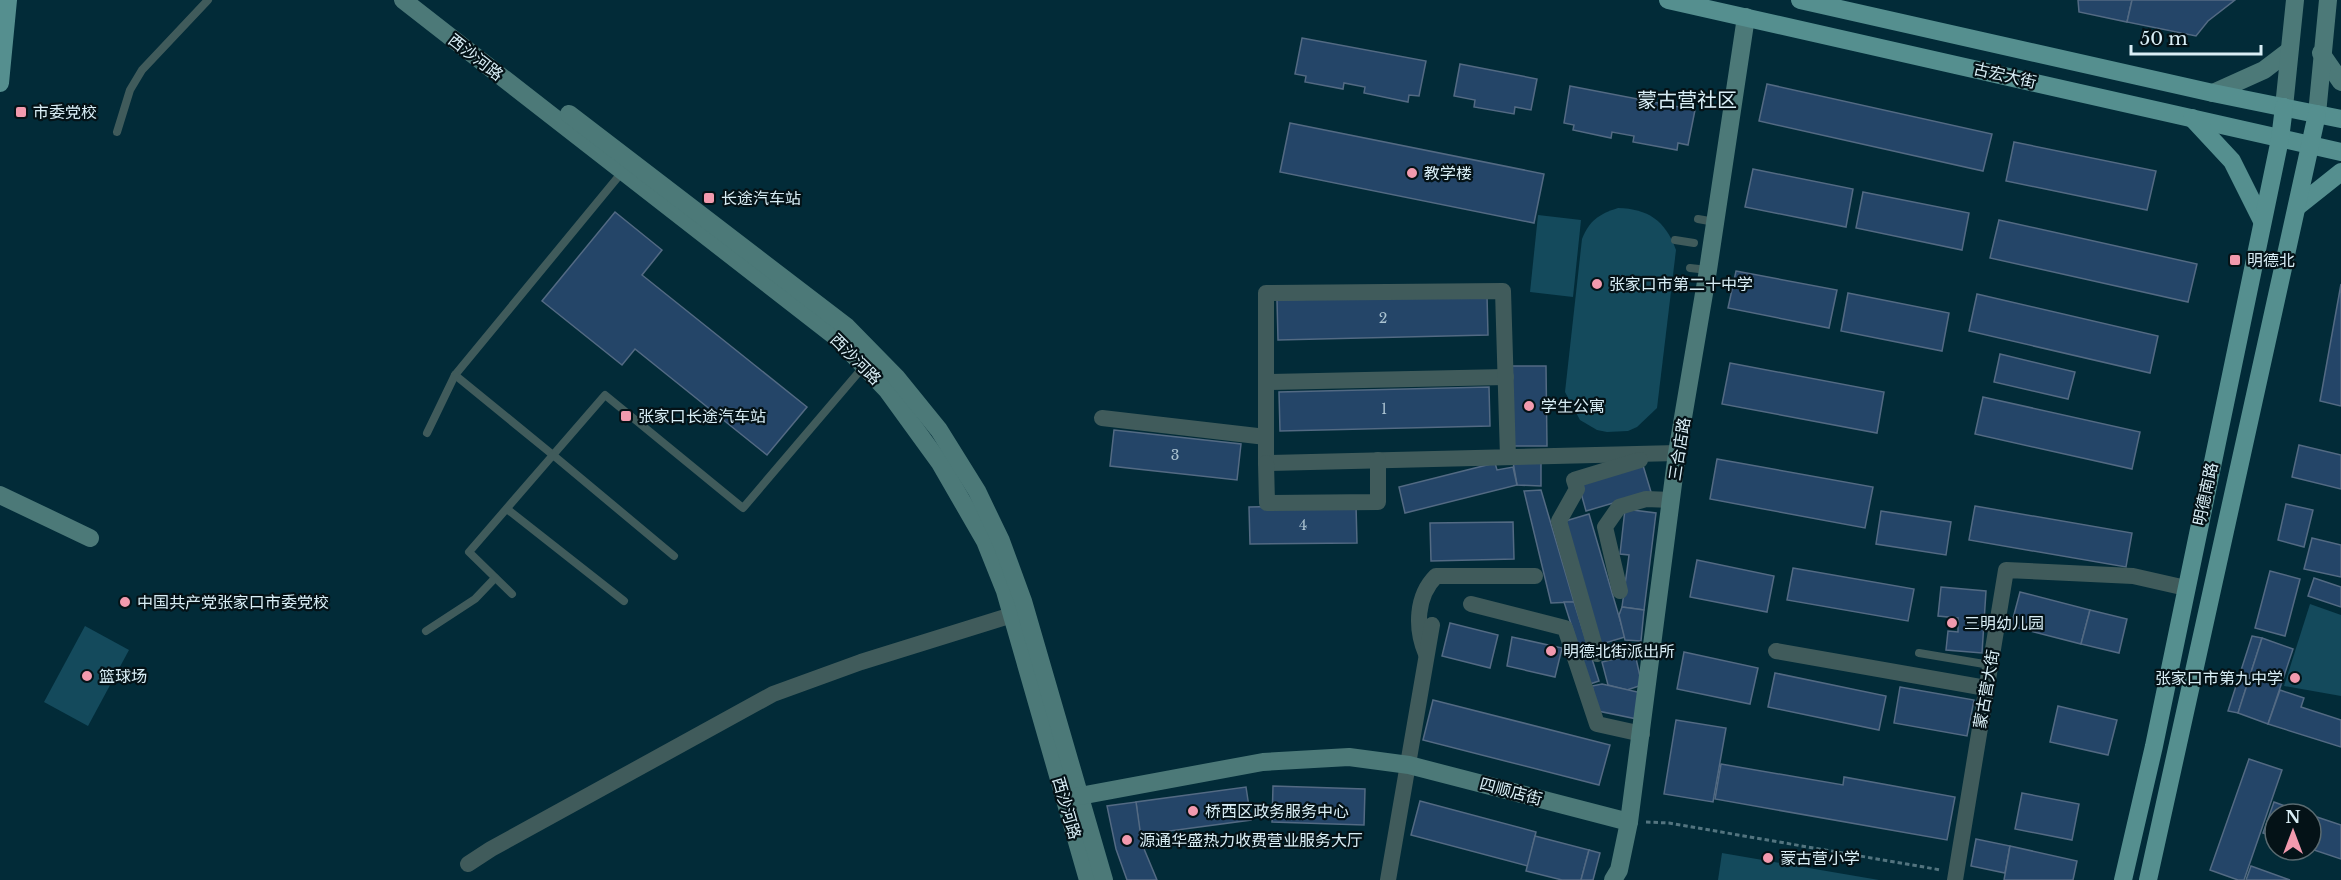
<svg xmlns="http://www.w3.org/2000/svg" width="2341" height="880" viewBox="0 0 2341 880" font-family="'Libre Baskerville','Noto Sans SC',serif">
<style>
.pitch{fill:#144a5c}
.building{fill:#244568;stroke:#536a83;stroke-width:1.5}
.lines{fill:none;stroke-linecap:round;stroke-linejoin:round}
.path{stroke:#53747f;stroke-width:3;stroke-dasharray:4.5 3;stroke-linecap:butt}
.lane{stroke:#405b5b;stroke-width:8}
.street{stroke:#405b5b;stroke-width:16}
.secondary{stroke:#4c7978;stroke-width:18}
.primary{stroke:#558f8f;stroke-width:18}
.poi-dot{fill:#f29aae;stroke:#041217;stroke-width:2}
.labels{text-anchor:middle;stroke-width:4.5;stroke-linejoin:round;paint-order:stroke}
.number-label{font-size:14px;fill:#acc4d2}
.street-label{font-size:16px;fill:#d9eef6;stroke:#041217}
.poi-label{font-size:16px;fill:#d9eef6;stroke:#041217;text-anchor:start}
.quarter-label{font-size:20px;fill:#d9eef6;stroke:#041217}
</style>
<rect width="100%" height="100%" fill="#022b38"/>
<g class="pitch">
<path d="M1618 208C1648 209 1665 220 1676 250L1657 408 1637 427 1628 431 1607 432 1597 430 1580 420 1565 392 1582 239C1589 221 1599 214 1618 208Z"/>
<path d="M1538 215 1581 220 1573 297 1530 292Z"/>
<path d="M2310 604 2341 615V696L2284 686Z"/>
<path d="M85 626 129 650 88 726 44 702Z"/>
<path d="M1722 853 1879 880H1718Z"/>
</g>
<g class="building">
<path d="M2078 0H2132L2127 22 2079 12Z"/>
<path d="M2132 0H2235L2208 21 2196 36 2127 22Z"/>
<path d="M1302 38 1426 61 1419 96 1409 95 1408 102 1364 93 1365 87 1344 83 1343 89 1305 82 1306 76 1295 74Z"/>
<path d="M1460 64 1537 79 1531 110 1515 107 1514 114 1474 107 1475 100 1454 96Z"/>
<path d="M1767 84 1992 134 1983 171 1759 121Z"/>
<path d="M1570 86 1695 110 1688 145 1678 143 1677 150 1633 142 1634 136 1612 132 1611 138 1573 130 1574 125 1564 123Z"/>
<path d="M1290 123 1544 174 1534 223 1280 172Z"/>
<path d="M2014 142 2156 171 2147 210 2006 181Z"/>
<path d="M1753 169 1853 189 1846 227 1745 207Z"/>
<path d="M1863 192 1969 213 1962 250 1856 228Z"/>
<path d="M615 212 662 250 642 275 807 407 767 455 635 349 622 365 542 301Z"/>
<path d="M1999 220 2197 264 2188 302 1990 258Z"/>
<path d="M1736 271 1837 290 1829 328 1728 308Z"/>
<path d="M2341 284V406L2320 401Z"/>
<path d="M1848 293 1949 313 1942 351 1841 331Z"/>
<path d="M1977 294 2158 336 2150 373 1969 331Z"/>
<path d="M1487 295 1488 335 1278 340 1277 300Z"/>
<path d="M2000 354 2075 372 2068 399 1994 382Z"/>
<path d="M1730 363 1884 392 1877 433 1722 404Z"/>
<path d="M1510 366H1546L1547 446H1512Z"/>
<path d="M1489 387 1490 426 1280 431 1279 392Z"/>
<path d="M1983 397 2140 432 2132 469 1975 434Z"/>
<path d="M1114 430 1241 444 1237 480 1110 466Z"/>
<path d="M2299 445 2341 455V489L2292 477Z"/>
<path d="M1717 459 1873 487 1865 528 1710 499Z"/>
<path d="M1513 462 1541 463V486L1517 485Z"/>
<path d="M1642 462 1651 492 1586 511 1578 482Z"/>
<path d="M1495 463 1497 470 1513 467 1517 485 1405 513 1399 487Z"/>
<path d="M1541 490 1574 602 1551 603 1524 491Z"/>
<path d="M2286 504 2313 510 2304 547 2278 540Z"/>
<path d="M1356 505 1357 543 1250 544 1249 507Z"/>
<path d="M1975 506 2132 533 2126 567 1969 540Z"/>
<path d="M1625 509 1656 513 1644 610 1622 607 1629 555 1620 554Z"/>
<path d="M1881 511 1951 522 1946 555 1876 544Z"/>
<path d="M1589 514 1625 637 1598 645 1562 522Z"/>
<path d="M1513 522 1514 559 1431 561 1430 523Z"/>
<path d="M2312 538 2341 545V577L2304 569Z"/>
<path d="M1697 560 1774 576 1767 612 1690 597Z"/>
<path d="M1793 568 1914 589 1908 621 1787 600Z"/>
<path d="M2270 571 2300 579 2285 636 2255 628Z"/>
<path d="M2314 578 2341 587V607L2308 596Z"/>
<path d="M1941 587 1986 591 1982 653 1946 650 1948 631 1958 632V618L1938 616Z"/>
<path d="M2020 592 2090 610 2081 644 2011 626Z"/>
<path d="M1564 602H1574L1599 681 1590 684Z"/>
<path d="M1622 607 1644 610 1641 641 1625 640 1619 615Z"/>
<path d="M2090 610 2127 619 2119 653 2081 644Z"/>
<path d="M1450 623 1498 635 1490 668 1442 656Z"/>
<path d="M2252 636 2262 638 2238 713 2228 711Z"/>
<path d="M1512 637 1562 648 1555 677 1507 666Z"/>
<path d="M2262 638 2293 649 2268 724 2238 713Z"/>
<path d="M1684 652 1758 668 1750 704 1677 689Z"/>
<path d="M1635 654 1642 685 1627 690 1608 685 1602 662Z"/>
<path d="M1775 673 1886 696 1879 730 1768 707Z"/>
<path d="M1602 684 1642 693 1637 719 1598 711 1592 686Z"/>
<path d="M1900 687 1974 700 1967 736 1894 723Z"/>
<path d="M2280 690 2304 698 2301 707 2341 720V747L2268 724Z"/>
<path d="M1433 700 1610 745 1599 785 1423 740Z"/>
<path d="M2058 706 2117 720 2108 755 2050 742Z"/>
<path d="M1676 720 1726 728 1713 802 1664 794Z"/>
<path d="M2249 759 2282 770 2244 880H2238L2210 870Z"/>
<path d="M1721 764 1843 785 1844 777 1955 797 1947 840 1715 799Z"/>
<path d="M1273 786 1365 789 1364 825 1272 822Z"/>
<path d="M1246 787 1251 820 1140 835 1136 802Z"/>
<path d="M2022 793 2079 804 2072 840 2015 829Z"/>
<path d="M1420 801 1536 832 1528 866 1411 835Z"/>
<path d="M1136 802 1142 844 1157 880H1127L1116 849 1107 806Z"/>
<path d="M2274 802 2307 814H2275V837L2263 833Z"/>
<path d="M2311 815 2341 825V859L2311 849Z"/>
<path d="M1535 836 1589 850 1581 880H1562L1526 871Z"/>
<path d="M1976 839 2010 846 2005 873 1971 866Z"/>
<path d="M2010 846 2077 861 2073 880H2004Z"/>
<path d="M1589 850 1600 853 1593 880H1581Z"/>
<path d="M2251 866 2290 880H2246Z"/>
</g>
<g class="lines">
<path class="path" d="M1646 822 1669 823 1941 870"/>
<g class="lane">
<path d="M117 132 130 90 142 70 208 0"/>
<path d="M623 171 455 375 553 455 605 395 743 508 864 366"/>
<path d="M1698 219 1715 222"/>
<path d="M1675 240 1694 243"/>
<path d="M1690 268 1708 270"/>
<path d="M427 433 455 375"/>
<path d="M507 509 624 601"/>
<path d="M512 594 469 552 553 455 674 556"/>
<path d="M426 631 475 599 495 578"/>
<path d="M1919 653 1990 665"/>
<path d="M1608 657 1636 649 1651 651"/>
</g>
<g class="street">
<path d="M1266 382 1506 377"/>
<path d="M1102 418 1266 437"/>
<path d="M1508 457 1503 291 1266 293V463L1677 453"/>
<path d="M1266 463 1267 503 1378 502V460"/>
<path d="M1620 591 1605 527 1619 507 1646 499 1671 500"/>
<path d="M1471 604 1565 628 1597 724 1642 734"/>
<path d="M1776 651 1986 688"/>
<path d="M1426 654C1415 628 1416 596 1436 576H1535"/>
<path d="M1597 654 1559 521 1577 489 1574 480 1640 460"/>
<path d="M468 864 491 849 773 694 861 662 1012 615"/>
<path d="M1388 880 1432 625"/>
<path d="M1955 880 2006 570 2133 576 2186 588"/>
</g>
<g class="secondary">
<path d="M403 0 837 338 887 390 940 463 985 541 1005 591 1088 880"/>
<path d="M2321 53 2341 82"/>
<path d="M2213 93 2264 70 2289 51"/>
<path d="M2284 107 2295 0"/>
<path d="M569 114 847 327 896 377 939 430 977 491 1001 541 1023 601 1104 880"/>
<path d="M2317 114 2328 0"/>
<path d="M0 495 90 538"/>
<path d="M1069 798 1263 762 1349 757 1409 765 1629 822"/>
<path d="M1613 880 1619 870 1629 822 1677 453 1708 270 1746 17"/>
</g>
<g class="primary">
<path d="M1668 0 2341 152"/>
<path d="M1800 0 2213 93 2341 119"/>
<path d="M0 83 8 0"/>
<path d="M2192 118 2232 161 2262 221"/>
<path d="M2297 207 2341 172"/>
<path d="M2123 880 2154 746 2280 139 2284 107"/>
<path d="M2148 880 2317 114"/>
</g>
</g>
<g class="poi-dot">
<rect x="15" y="106" width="12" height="12" rx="3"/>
<circle cx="1412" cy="173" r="6"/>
<rect x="703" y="192" width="12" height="12" rx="3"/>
<rect x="2229" y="254" width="12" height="12" rx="3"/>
<circle cx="1597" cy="284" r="6"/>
<circle cx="1529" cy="406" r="6"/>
<rect x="620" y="410" width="12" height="12" rx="3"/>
<circle cx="125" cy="602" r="6"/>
<circle cx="1952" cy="623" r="6"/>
<circle cx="1551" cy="651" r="6"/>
<circle cx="87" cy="676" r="6"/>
<circle cx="2295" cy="678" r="6"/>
<circle cx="1193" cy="811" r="6"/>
<circle cx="1127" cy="840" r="6"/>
<circle cx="1768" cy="858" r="6"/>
</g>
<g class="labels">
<g class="number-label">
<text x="1383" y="323">2</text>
<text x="1384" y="414">1</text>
<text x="1175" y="460">3</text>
<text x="1303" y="530">4</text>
</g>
<g class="street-label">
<text transform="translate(476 57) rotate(38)" y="6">西沙河路</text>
<text transform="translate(2005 75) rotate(13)" y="6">古宏大街</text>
<text transform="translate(856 359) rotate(45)" y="6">西沙河路</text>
<text transform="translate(1679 449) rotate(-81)" y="6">三合店路</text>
<text transform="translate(2205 494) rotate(-78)" y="6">明德南路</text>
<text transform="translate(1986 689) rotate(-80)" y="6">蒙古营大街</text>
<text transform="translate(1511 791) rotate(15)" y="6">四顺店街</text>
<text transform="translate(1067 808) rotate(74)" y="6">西沙河路</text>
</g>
<g class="poi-label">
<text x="33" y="118">市委党校</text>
<text x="1424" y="179">教学楼</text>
<text x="721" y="204">长途汽车站</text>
<text x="2247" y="266">明德北</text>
<text x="1609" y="290">张家口市第二十中学</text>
<text x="1541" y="412">学生公寓</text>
<text x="638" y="422">张家口长途汽车站</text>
<text x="137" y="608">中国共产党张家口市委党校</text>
<text x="1964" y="629">三明幼儿园</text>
<text x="1563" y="657">明德北街派出所</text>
<text x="99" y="682">篮球场</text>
<text x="2283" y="684" text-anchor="end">张家口市第九中学</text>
<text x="1205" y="817">桥西区政务服务中心</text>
<text x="1139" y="846">源通华盛热力收费营业服务大厅</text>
<text x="1780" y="864">蒙古营小学</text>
</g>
<g class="quarter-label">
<text x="1687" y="107">蒙古营社区</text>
</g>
</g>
<g transform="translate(2293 832)"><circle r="28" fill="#041217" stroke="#596a70" stroke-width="1.5"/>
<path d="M0-4.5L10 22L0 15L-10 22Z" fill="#f29aae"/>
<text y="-9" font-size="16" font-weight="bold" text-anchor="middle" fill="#d9eef6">N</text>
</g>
<path d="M2131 45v9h130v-9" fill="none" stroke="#d9eef6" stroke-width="3"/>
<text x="2140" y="45" font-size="18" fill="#d9eef6" stroke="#041217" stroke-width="4.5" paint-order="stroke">50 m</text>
</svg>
